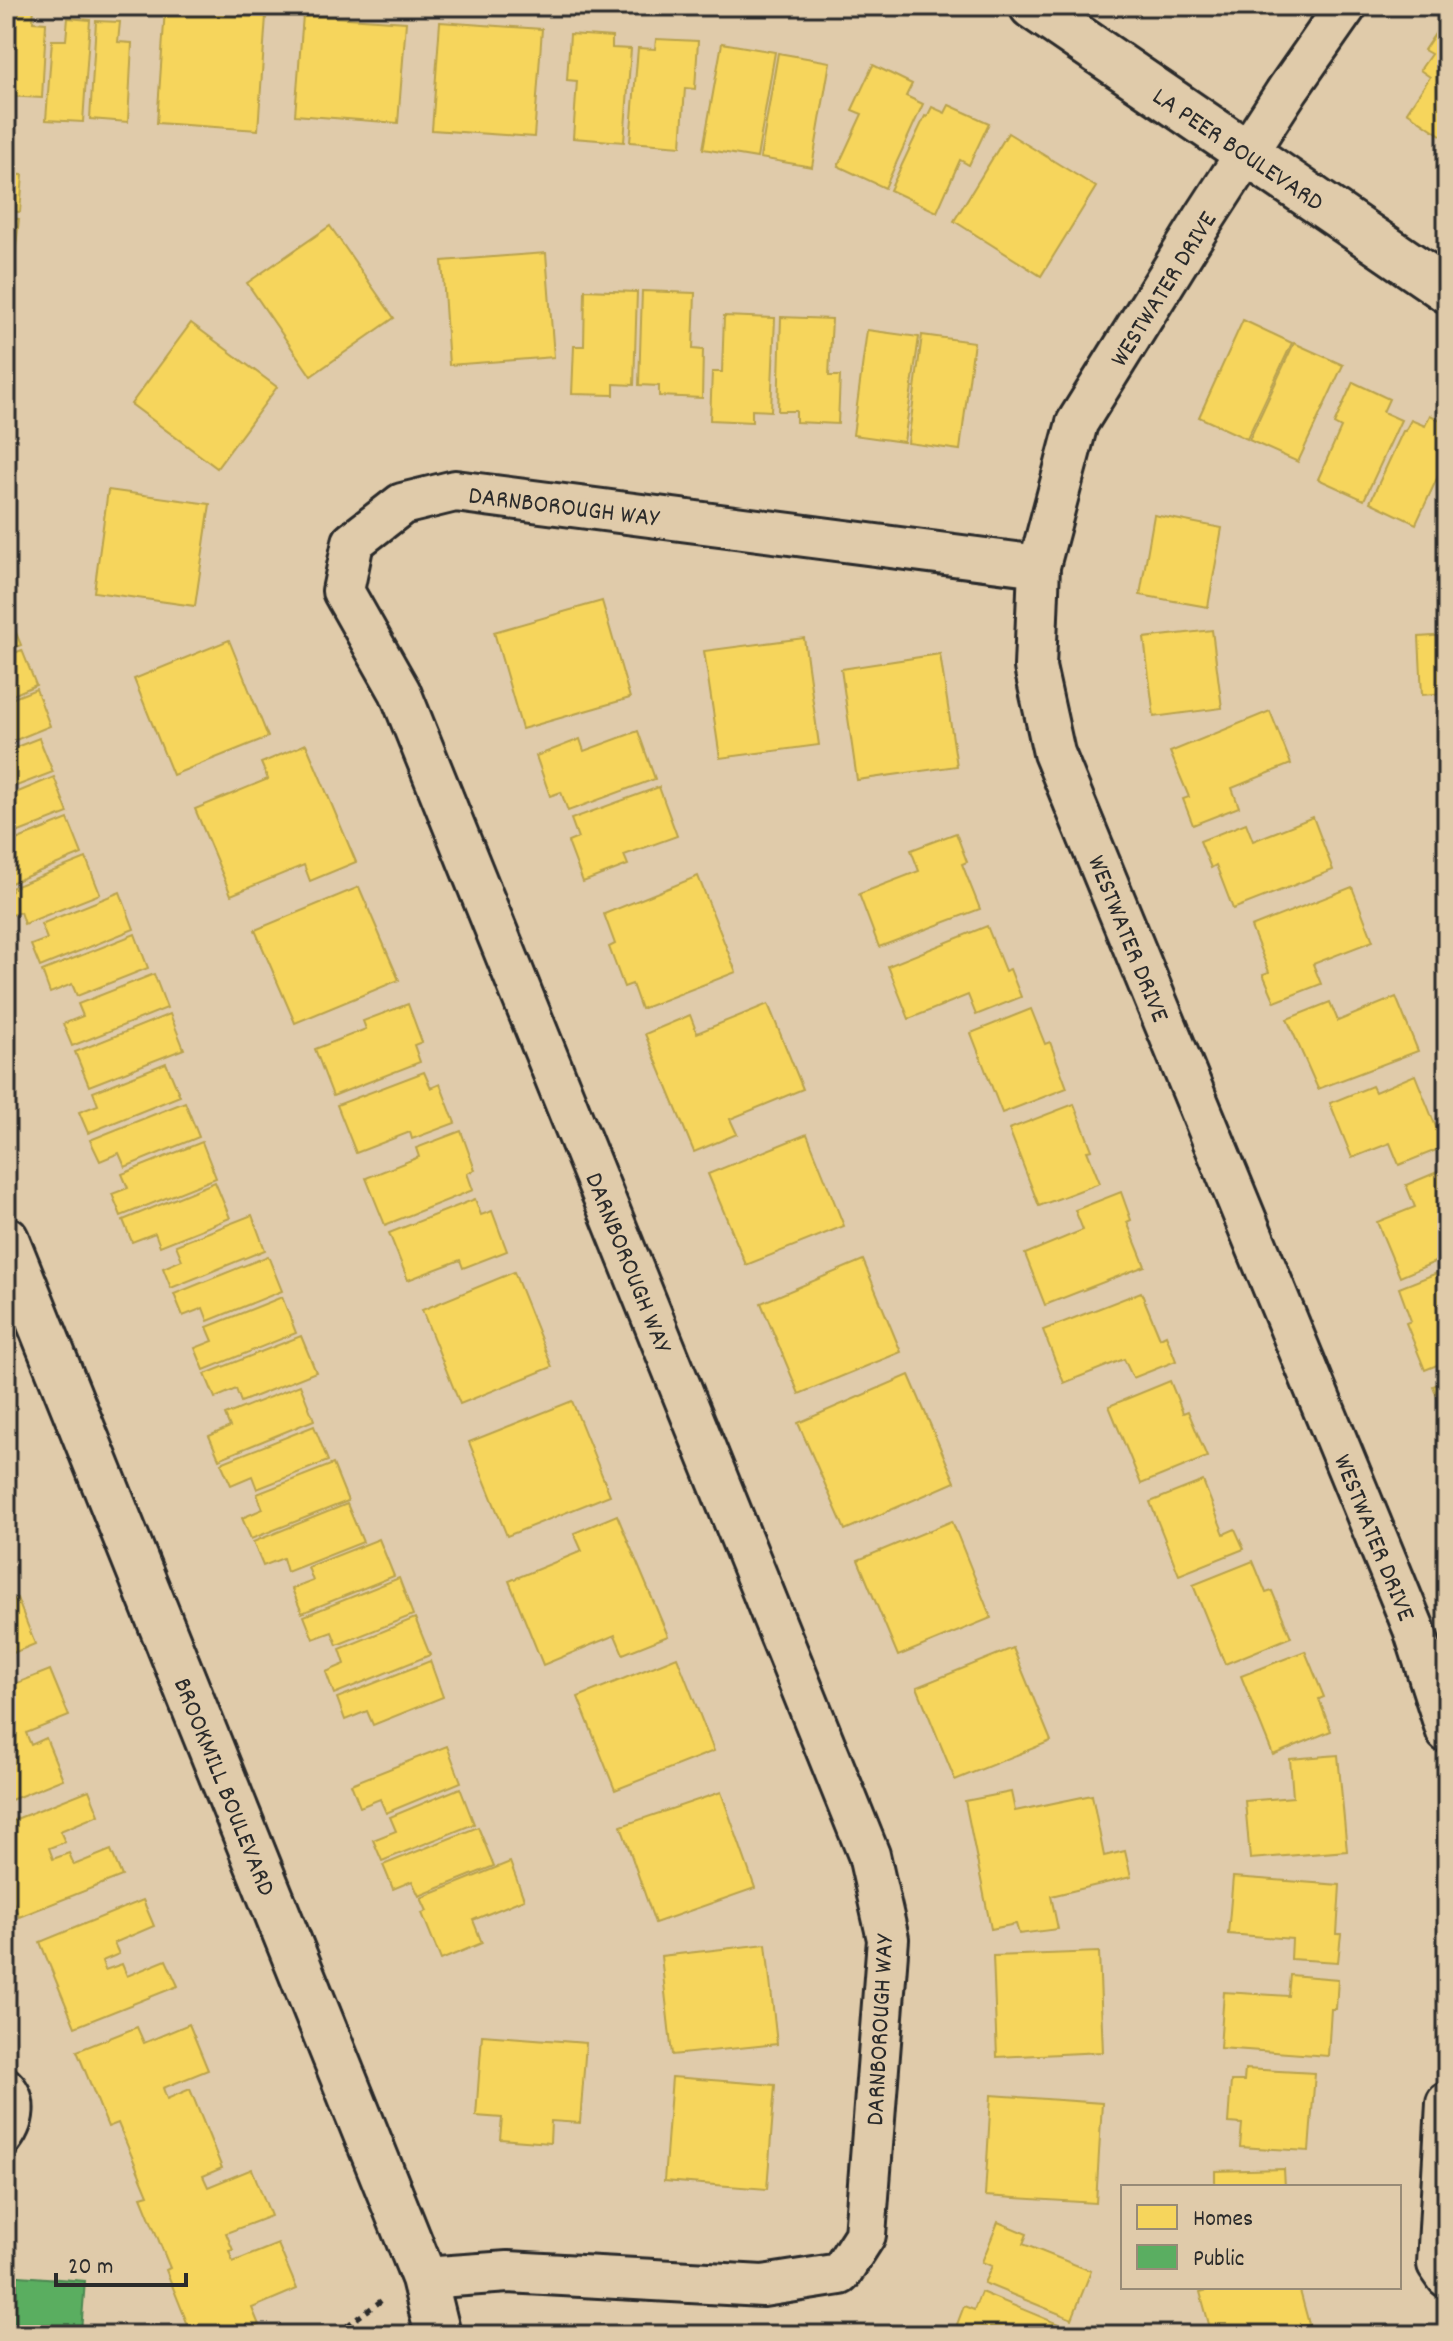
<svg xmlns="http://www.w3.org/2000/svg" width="1453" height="2341" viewBox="0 0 1453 2341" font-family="Dekko,sans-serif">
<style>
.homes{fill:#f6d55c;stroke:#b9a24d;stroke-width:2}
.public{fill:#5aae61;stroke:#4c8751;stroke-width:2}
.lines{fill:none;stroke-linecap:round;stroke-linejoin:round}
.lane-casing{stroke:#2b2b2b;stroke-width:26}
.street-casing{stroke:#2b2b2b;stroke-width:46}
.secondary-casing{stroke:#2b2b2b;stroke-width:50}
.path{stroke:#2b2b2b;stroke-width:5;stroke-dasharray:6 6;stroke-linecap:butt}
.lane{stroke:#e0cbaa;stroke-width:20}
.street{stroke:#e0cbaa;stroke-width:40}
.secondary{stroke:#e0cbaa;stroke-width:44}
.labels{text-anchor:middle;stroke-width:8;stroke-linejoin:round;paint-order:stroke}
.street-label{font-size:26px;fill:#2b2b2b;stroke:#e0cbaa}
</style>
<rect width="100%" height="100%" fill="#e0cbaa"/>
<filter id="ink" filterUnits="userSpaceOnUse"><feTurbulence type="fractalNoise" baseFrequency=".0125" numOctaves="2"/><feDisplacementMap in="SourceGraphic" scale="16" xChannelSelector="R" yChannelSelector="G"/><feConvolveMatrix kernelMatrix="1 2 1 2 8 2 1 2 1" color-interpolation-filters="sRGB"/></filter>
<g filter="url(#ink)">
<g class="homes">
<path d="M10 6H34L33 22 46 23 42 98 6 96Z"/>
<path d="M165 9 266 16 258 130 157 123Z"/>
<path d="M303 15 406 22 398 123 295 115Z"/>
<path d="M1447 16V134L1445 138 1407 112 1430 77 1420 70 1431 54 1424 50Z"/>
<path d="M68 18 90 20 83 122 46 120 52 40H66Z"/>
<path d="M96 21 120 22 118 42 132 43 128 122 90 119Z"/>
<path d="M440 22 542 29 534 137 432 130Z"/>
<path d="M570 34 612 37V48L631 49 624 142 573 138 577 81 567 80Z"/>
<path d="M656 39 698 41 695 89 685 88 681 146 630 142 638 48 655 49Z"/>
<path d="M722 43 775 52 757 158 703 149Z"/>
<path d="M778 53 830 62 812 167 760 158Z"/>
<path d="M873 65 912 84 906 96 923 104 885 188 838 166 862 114 852 110Z"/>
<path d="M949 105 989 123 969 165 960 160 937 212 890 190 925 116 927 117 932 107 945 113Z"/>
<path d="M1008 133 1096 187 1041 276 954 221Z"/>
<path d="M6 174 23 175 20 212 6 211Z"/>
<path d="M6 218 19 219 15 256 6 255Z"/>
<path d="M330 226 394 318 311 376 247 283Z"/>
<path d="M546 253 554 357 449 365 442 261Z"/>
<path d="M585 290 637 292 634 385 614 384V395L572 394 574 346H584Z"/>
<path d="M642 291 695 293 693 349 703 350 702 398 659 396V386L639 385Z"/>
<path d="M724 316 775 318 771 411 752 410V422L710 420 712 372H722Z"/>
<path d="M781 317 832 319 829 376H840L838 424 796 422V411H778Z"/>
<path d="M1243 320 1292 343 1247 439 1199 417Z"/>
<path d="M191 323 277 387 217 468 131 404Z"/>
<path d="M867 330 919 337 904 442 853 435Z"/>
<path d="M922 335 974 342 960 450 908 443Z"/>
<path d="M1294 343 1343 365 1298 462 1249 440Z"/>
<path d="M6 348H10L7 386H6Z"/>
<path d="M1353 382 1389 399 1383 412 1401 420 1364 500 1318 479 1341 428 1334 424Z"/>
<path d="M6 393H10L7 430H6Z"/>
<path d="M1430 415 1447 423V477L1439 474 1416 524 1370 502 1403 431H1405L1411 420 1425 426Z"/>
<path d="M108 490 210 504 195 606 94 592Z"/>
<path d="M1154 515 1222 528 1208 607 1140 595Z"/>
<path d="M602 601 630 698 522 729 494 632Z"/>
<path d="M6 609 21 645 6 651Z"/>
<path d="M1212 630 1222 708 1154 717 1144 638Z"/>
<path d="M1447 635V693L1422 695 1419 637Z"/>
<path d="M804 638 819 745 720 758 704 651Z"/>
<path d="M229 640 268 737 173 775 134 679Z"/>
<path d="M22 650 36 685 6 698V656Z"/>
<path d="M940 654 957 766 857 780 841 669Z"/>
<path d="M36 689 50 726 6 744V701Z"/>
<path d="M1270 711 1291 764 1232 788 1239 807 1193 825 1183 799 1189 797 1170 752Z"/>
<path d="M638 731 655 779 568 811 561 792 550 796 536 756 580 739 584 751Z"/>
<path d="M39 738 53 772 6 790V751Z"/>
<path d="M306 744 356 862 310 881 304 865 231 895 195 809 268 779 261 763Z"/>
<path d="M54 777 68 813 6 837V797Z"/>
<path d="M659 787 677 836 624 855 628 865 583 882 568 842 578 838 571 819Z"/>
<path d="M1313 817 1333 870 1233 909 1216 865 1211 868 1200 841 1246 823 1253 841Z"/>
<path d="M68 819 82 854 6 885V844Z"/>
<path d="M956 833 967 862 962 864 980 909 879 947 859 894 919 871 911 850Z"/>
<path d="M86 858 100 894 24 924 20 912 6 917V894L12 891 11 888Z"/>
<path d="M698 876 736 972 641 1009 632 984 624 987 609 947 615 944 604 914Z"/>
<path d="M359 887 399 980 295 1023 255 930Z"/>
<path d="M1352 887 1373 941 1313 964 1321 984 1275 1002 1263 974 1269 972 1251 927Z"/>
<path d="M120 892 134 929 40 967 31 945 47 939 41 924Z"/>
<path d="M987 926 1005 971 1010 969 1021 997 976 1015 968 995 909 1019 888 966Z"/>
<path d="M135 934 148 968 77 996 72 984 50 993 42 971Z"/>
<path d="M154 974 167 1008 72 1046 63 1024 83 1016 78 1004Z"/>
<path d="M1396 997 1418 1051 1318 1089 1287 1019 1330 1002 1338 1021Z"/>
<path d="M408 1004 422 1042 414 1045 420 1062 333 1096 315 1049 366 1029 363 1021Z"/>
<path d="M768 1004 803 1089 730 1119 737 1134 694 1152 645 1034 690 1015 697 1033Z"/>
<path d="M1031 1009 1045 1044 1050 1042 1067 1088 1002 1113 971 1033Z"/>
<path d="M170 1014 184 1049 89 1086 75 1052Z"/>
<path d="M166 1063 180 1096 88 1133 79 1112 98 1105 93 1092Z"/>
<path d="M424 1072 431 1088 440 1084 455 1123 412 1139 410 1132 356 1153 337 1105Z"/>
<path d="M1415 1075 1444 1147 1399 1165 1390 1143 1352 1158 1330 1103 1372 1086 1375 1092Z"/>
<path d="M185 1102 199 1137 125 1167 119 1153 100 1161 90 1140Z"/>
<path d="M1074 1104 1092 1150 1087 1151 1100 1183 1039 1206 1009 1129Z"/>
<path d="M461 1131 475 1170 467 1173 473 1190 385 1225 366 1178 419 1157 416 1148Z"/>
<path d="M807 1134 844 1226 746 1265 708 1174Z"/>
<path d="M202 1142 216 1178 121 1216 112 1194 128 1188 122 1174Z"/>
<path d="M1447 1168V1251L1439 1254 1442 1259 1400 1277 1377 1222 1415 1207 1406 1185Z"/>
<path d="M215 1182 230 1218 160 1246 155 1233 132 1242 123 1220Z"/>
<path d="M1121 1192 1131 1220 1127 1222 1145 1266 1045 1305 1025 1254 1083 1230 1075 1210Z"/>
<path d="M475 1199 481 1215 492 1211 507 1251 463 1268 460 1260 408 1280 389 1233Z"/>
<path d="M252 1215 265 1250 171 1288 163 1268 182 1260 176 1245Z"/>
<path d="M268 1256 282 1291 208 1321 203 1308 183 1316 174 1294Z"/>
<path d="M863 1260 901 1352 799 1394 761 1303Z"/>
<path d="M1447 1269V1361L1425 1370 1406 1323 1411 1321 1399 1288Z"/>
<path d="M514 1272 552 1367 460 1404 422 1310Z"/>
<path d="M1141 1292 1160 1338 1166 1335 1176 1361 1133 1378 1124 1359 1064 1383 1043 1330Z"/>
<path d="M282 1297 296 1333 204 1370 195 1348 213 1341 207 1327Z"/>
<path d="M301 1336 316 1372 241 1402 236 1389 215 1398 205 1374Z"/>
<path d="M909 1375 955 1482 845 1530 798 1423Z"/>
<path d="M1447 1380V1422L1433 1386Z"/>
<path d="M1170 1381 1183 1413 1188 1411 1207 1457 1141 1484 1109 1406Z"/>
<path d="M300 1385 314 1420 219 1459 209 1436 230 1427 225 1415Z"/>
<path d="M572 1401 610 1495 507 1536 469 1442Z"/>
<path d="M314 1426 328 1461 257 1489 252 1476 231 1485 221 1463Z"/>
<path d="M333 1464 348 1501 251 1539 242 1518 263 1509 257 1494Z"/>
<path d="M1203 1481 1224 1534 1235 1529 1244 1549 1179 1575 1150 1502Z"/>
<path d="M347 1504 363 1542 287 1572 283 1558 263 1566 253 1542Z"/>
<path d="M617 1515 668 1636 623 1654 615 1635 543 1665 509 1581 582 1551 574 1533Z"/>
<path d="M952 1521 991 1618 898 1656 858 1560Z"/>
<path d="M379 1539 394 1576 302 1613 292 1589 313 1581 308 1567Z"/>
<path d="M1253 1561 1266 1593 1272 1591 1291 1637 1225 1664 1193 1585Z"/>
<path d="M399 1578 413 1615 337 1645 332 1632 313 1639 304 1616Z"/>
<path d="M17 1598 35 1644 6 1656V1603Z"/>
<path d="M415 1618 430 1655 334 1694 326 1672 345 1664 340 1649Z"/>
<path d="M1013 1648 1051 1741 955 1780 917 1687Z"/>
<path d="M1305 1651 1324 1697 1319 1699 1331 1731 1273 1755 1241 1676Z"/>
<path d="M677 1657 714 1751 615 1790 578 1697Z"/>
<path d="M430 1661 443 1697 373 1725 367 1711 345 1720 337 1698Z"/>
<path d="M50 1670 69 1716 26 1733 31 1745 46 1738 63 1779 6 1802V1685L7 1687Z"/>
<path d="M447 1746 461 1782 386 1813 380 1799 360 1807 351 1784Z"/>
<path d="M1338 1755 1347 1851 1250 1859 1245 1801 1293 1797 1290 1759Z"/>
<path d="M460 1788 474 1824 382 1861 373 1840 396 1831 390 1817Z"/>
<path d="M89 1790 99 1815 60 1831 65 1842 49 1848 53 1859 69 1853 74 1865 111 1850 122 1876 19 1917 6 1885V1823Z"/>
<path d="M721 1792 755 1888 655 1923 621 1826Z"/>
<path d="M1011 1792 1015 1811 1092 1795 1104 1856 1125 1851 1131 1877 1051 1896 1058 1929 1019 1934 1016 1924 991 1929 965 1801Z"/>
<path d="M478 1827 494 1866 419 1896 412 1881 393 1889 383 1865Z"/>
<path d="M510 1862 524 1899 473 1920 482 1943 441 1960 422 1913 427 1911 421 1898Z"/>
<path d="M1233 1877 1340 1885 1337 1934H1341L1338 1962 1291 1959 1292 1939 1228 1934Z"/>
<path d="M143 1900 154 1926 114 1943 119 1954 102 1961 105 1970 122 1964 127 1976 166 1960 178 1986 75 2027 40 1942Z"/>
<path d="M766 1944 777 2044 672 2055 661 1956Z"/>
<path d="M1099 1952 1103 2052 997 2057 993 1956Z"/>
<path d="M1290 1975 1338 1979 1336 2009H1331L1328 2056 1220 2048 1224 1992 1288 1996Z"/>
<path d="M189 2024 208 2070 163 2088 167 2099 190 2089 222 2168 203 2176 208 2187 252 2169 271 2216 226 2233 233 2250 229 2251 233 2262 278 2244 297 2289 252 2308 259 2325 234 2335H192L166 2270 170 2268 141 2197 148 2195 118 2123 108 2127 77 2051 137 2027 144 2043Z"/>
<path d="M482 2035 586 2043 580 2123 551 2121 550 2143 500 2139 502 2118 476 2116Z"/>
<path d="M1245 2069 1315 2073 1309 2151 1240 2147 1242 2124 1228 2123 1231 2081H1244Z"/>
<path d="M672 2077 775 2085 767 2189 664 2181Z"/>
<path d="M991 2095 1102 2103 1096 2203 985 2196Z"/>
<path d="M1284 2169 1285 2187H1215V2171Z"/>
<path d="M998 2222 1027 2234 1023 2244 1091 2271 1072 2319 984 2283 992 2266 982 2262Z"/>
<path d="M1220 2287H1299L1312 2335H1212L1200 2292Z"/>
<path d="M981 2292 1068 2328 1066 2335H953L964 2306 974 2310Z"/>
</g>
<path class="public" d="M6 2275 85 2281 81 2332 100 2335H6Z"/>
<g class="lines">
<g class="lane-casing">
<path id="lane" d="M6 2076C31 2095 25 2127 6 2148"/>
</g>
<g class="street-casing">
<g id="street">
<path d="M1346 6 1288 89 1205 217 1077 423 1039 566 1035 667 1054 753 1414 1629 1447 1732"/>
<path d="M1447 2103 1438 2264 1447 2277"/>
<path d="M424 2278 508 2272 763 2286 840 2274 865 2235 888 1939 869 1855 400 692 343 591 353 542 402 504 455 491 1039 566"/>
</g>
</g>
<g class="secondary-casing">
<g id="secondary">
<path d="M1032 6 1447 290"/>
<path d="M6 1239 424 2278 438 2335"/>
</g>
</g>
<path class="path" d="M340 2335 345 2327 385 2298"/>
<use href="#lane" class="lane"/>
<use href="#street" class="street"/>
<use href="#secondary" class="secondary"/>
</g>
</g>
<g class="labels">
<g class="street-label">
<text transform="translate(1239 148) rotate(34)" y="9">LA PEER BOULEVARD</text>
<text transform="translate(1162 288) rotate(-58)" y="9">WESTWATER DRIVE</text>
<text transform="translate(564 505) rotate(7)" y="9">DARNBOROUGH WAY</text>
<text transform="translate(1130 938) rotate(68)" y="9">WESTWATER DRIVE</text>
<text transform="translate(630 1262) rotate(68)" y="9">DARNBOROUGH WAY</text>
<text transform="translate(1376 1537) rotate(68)" y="9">WESTWATER DRIVE</text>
<text transform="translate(226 1786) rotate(68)" y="9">BROOKMILL BOULEVARD</text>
<text transform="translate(878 2030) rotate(-87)" y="9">DARNBOROUGH WAY</text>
</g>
</g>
<rect width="1453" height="2341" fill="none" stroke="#e0cbaa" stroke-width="32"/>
<rect x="16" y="16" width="1421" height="2309" fill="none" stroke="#2b2b2b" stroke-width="3" filter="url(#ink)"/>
<rect x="1121" y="2185" width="280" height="104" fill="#e0cbaa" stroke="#988b77" stroke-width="2"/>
<rect x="1137" y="2205" width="40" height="24" fill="#f6d55c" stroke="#988b77" stroke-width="2"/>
<text x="1193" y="2225" font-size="24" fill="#2b2b2b">Homes</text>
<rect x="1137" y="2245" width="40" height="24" fill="#5aae61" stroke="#988b77" stroke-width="2"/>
<text x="1193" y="2265" font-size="24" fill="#2b2b2b">Public</text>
<path d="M56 2273v12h130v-12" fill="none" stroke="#2b2b2b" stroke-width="4"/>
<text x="68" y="2273" font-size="24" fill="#2b2b2b" stroke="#e0cbaa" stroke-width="6" paint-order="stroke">20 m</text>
</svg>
